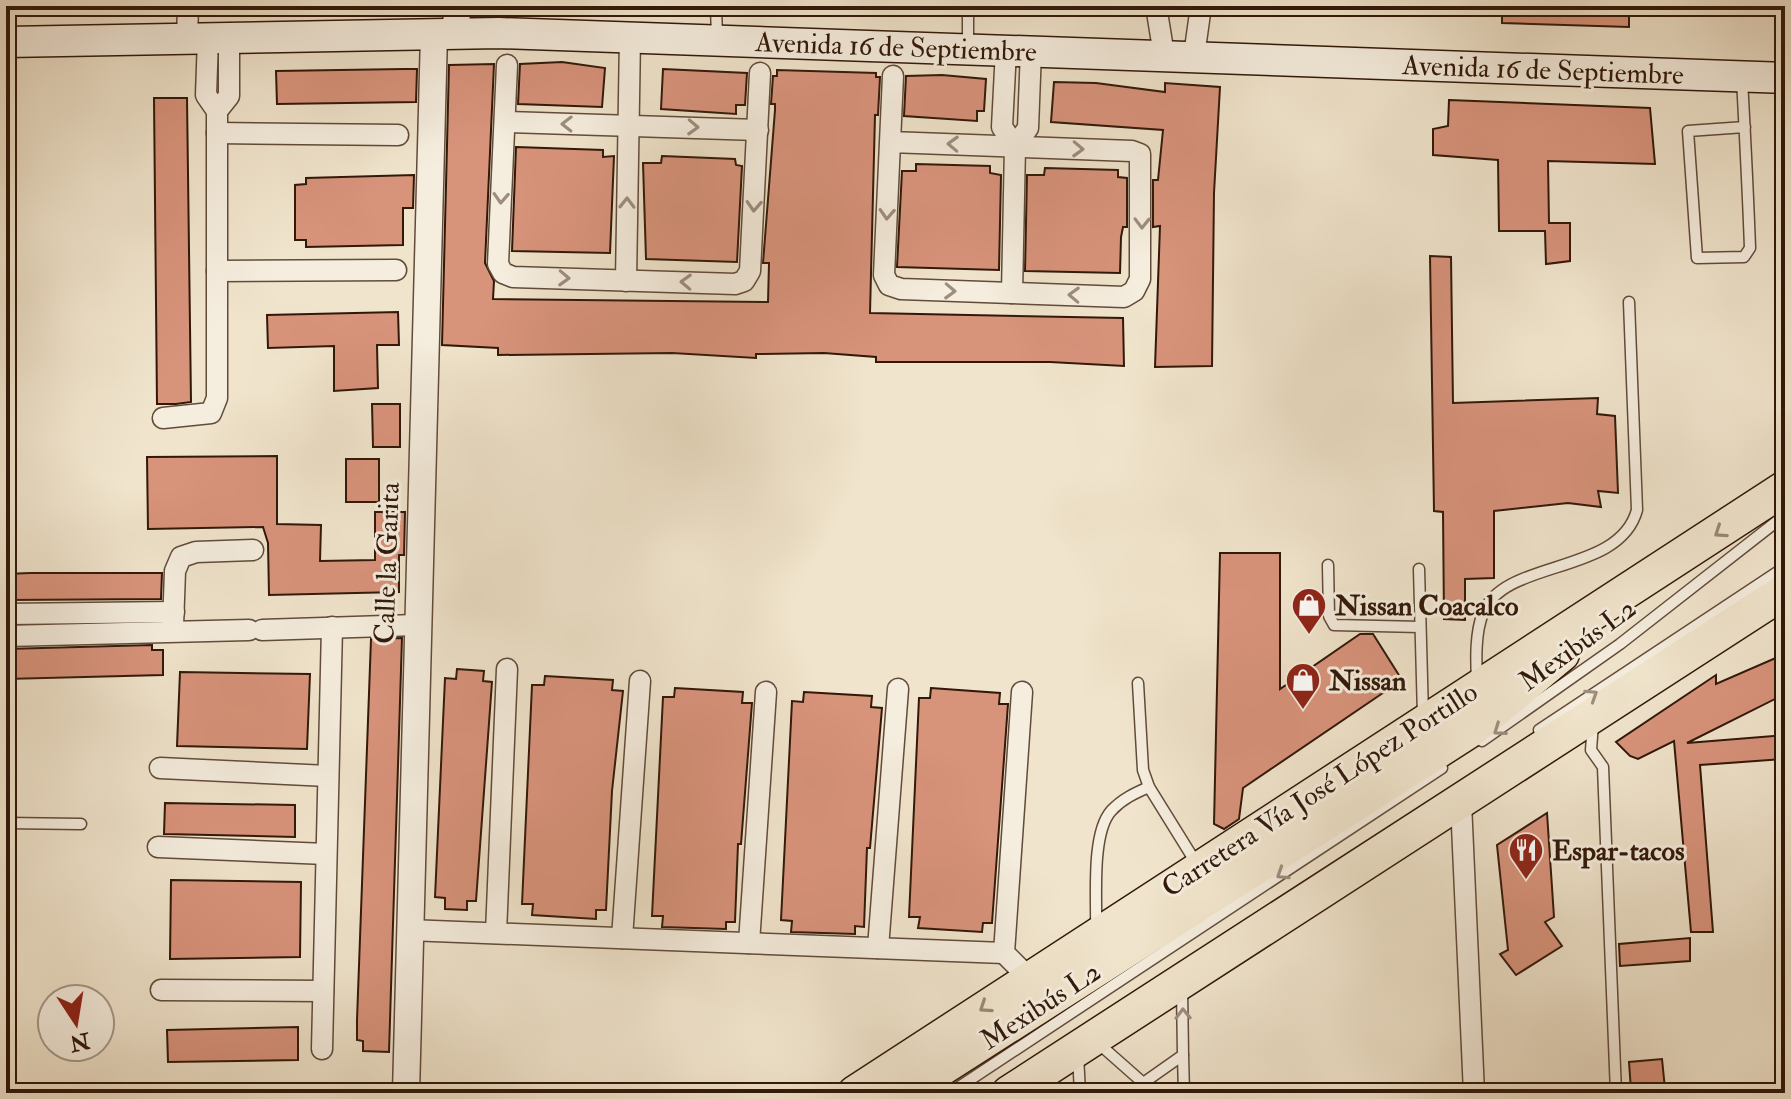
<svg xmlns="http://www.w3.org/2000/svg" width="1791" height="1099" viewBox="0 0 1791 1099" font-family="'IM FELL Double Pica',serif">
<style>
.building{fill:#d8937b;stroke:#311809;stroke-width:2}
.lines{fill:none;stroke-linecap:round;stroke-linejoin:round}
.service-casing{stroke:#614b3a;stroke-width:13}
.minor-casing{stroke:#614b3a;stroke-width:23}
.tertiary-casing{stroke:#614b3a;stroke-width:29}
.secondary-casing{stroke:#311809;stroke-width:33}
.primary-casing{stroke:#311809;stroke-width:37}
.service{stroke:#f5edde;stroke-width:10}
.minor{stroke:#f5edde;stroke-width:20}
.tertiary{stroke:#f5edde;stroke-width:26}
.secondary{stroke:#f5edde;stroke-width:30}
.primary{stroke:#f0e4cc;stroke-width:34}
.oneway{stroke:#9d8d7e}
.oneway2{stroke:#9a8874}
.labels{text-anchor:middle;stroke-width:6;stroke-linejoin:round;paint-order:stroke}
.street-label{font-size:28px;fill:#311809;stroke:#f5edde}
.poi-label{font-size:28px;font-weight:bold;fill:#311809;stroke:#f5edde;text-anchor:start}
</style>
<rect width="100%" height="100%" fill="#f0e4cc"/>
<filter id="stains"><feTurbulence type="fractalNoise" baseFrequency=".0025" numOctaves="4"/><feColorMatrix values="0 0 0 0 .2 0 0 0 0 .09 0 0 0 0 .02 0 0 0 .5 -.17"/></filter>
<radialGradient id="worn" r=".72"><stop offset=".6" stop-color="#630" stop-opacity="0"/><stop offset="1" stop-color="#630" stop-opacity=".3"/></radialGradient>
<g class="building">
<path d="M1502 6H1629V27L1502 23Z"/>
<path d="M562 62 605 68 602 107 518 104 520 64Z"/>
<path d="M494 64 485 263 494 281 493 299 768 302 769 263H763L775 110V104H771L773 76H777V70L876 73V77H880L878 115H875L870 313 1123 318 1124 366 1050 362H876V357L824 353 756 354V358L672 353 498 355V348L442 345 449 65Z"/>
<path d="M404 69H417L416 102 277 104 276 71Z"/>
<path d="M663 69 747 73 745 105H736V114L661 109Z"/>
<path d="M942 75 986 79 984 111H977V121L904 116 906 76Z"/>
<path d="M1054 82 1096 83 1165 92V83L1220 87 1214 193 1212 366 1155 367 1160 226 1153 227V180H1158L1163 130 1051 122Z"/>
<path d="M154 98H187L191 402 176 404H157Z"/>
<path d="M1449 100 1650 108 1655 164 1548 161 1549 223H1570V261L1546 264 1545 231H1499L1498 160 1433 155V129L1448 126Z"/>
<path d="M516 147 603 150V157L614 156 610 253 512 251Z"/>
<path d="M662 156 735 159 736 165 742 166 737 262 646 259 643 163H661Z"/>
<path d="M916 164 990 166V173L1001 175 999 270 897 267 902 171H916Z"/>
<path d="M1045 168 1118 170V177L1127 178V227H1123L1121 237 1120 273 1025 271 1027 175H1044Z"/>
<path d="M414 175 413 208H403V245L306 247V240H295V185L306 184V178Z"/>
<path d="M1430 256 1451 257 1453 403 1598 398 1597 414 1615 416 1618 493 1598 491 1601 507 1568 503 1494 511V578L1465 579V620L1444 619 1443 512 1434 511Z"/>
<path d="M398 312 399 345H377L378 388 334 391V346L268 348 267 315Z"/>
<path d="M372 404H400V447H373Z"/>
<path d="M277 456V524L321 525 320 561 375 560V512H405L404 555H399V592L269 595 268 543 263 527 148 529 147 457Z"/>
<rect x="346" y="459" width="33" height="43"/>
<path d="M1220 553H1280V689L1360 634H1373L1402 680 1243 788 1239 819 1224 829 1214 824Z"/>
<path d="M30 573H162L161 599 6 600V574Z"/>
<path d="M402 638 389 1052 363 1051V1041L357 1040V1020L371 639Z"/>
<path d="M152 645V650H163V675L6 679V649Z"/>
<path d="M1785 654V694L1687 743 1785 735V759L1700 765 1713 932H1691L1674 741 1638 759 1630 756 1616 742 1716 675V684Z"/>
<path d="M457 669 484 671 483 681 492 682 476 901H467V910L445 909V898L435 897 445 678 456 679Z"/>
<path d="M180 672 310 674 307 749 177 746Z"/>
<path d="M545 676 613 680 612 690 623 691 612 791 606 910H596V919L532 915 533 904H522L532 685H544Z"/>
<path d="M675 688 743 692 742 703H752L741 844H738L735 922H726V929L662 927 663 916H652L663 697H674Z"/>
<path d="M931 688 1000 693 999 704H1008L992 923H983L982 932 918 928 920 917H909L919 698H930Z"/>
<path d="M804 692 872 696 871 707 882 708 870 848H867L864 927 855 926V934L791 932 792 921 781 920 792 701 803 702Z"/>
<path d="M165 803 295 805V837L164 834Z"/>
<path d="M1547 813 1554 917 1545 922 1562 946 1516 975 1500 954 1508 950 1497 845Z"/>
<path d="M171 880 301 882 300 957 170 959Z"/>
<path d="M1690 938V961L1620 966 1619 944Z"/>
<path d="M298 1027V1060L168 1062 167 1030Z"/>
<path d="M1662 1059 1665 1089 1631 1090 1629 1062Z"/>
</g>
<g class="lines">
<g class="service-casing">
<g id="service">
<path d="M716 6 717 38"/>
<path d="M968 46V6"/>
<path d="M1742 79C1745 135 1748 192 1750 248L1744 257 1697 258 1688 131 1745 127"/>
<path d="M1328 565 1329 616 1334 625 1420 627"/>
<path d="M1419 569 1423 716"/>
<path d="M1477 681C1476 660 1475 633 1483 613 1505 558 1619 576 1637 510L1629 302"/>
<path d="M1138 683 1143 770 1149 787 1198 866"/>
<path d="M1593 723 1591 750 1603 767 1616 1093"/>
<path d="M1539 730 1785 567"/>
<path d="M1482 741 1620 644 1785 515"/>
<path d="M6 823 81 824"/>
<path d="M1096 929C1097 899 1091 834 1111 811 1122 799 1135 793 1149 787"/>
<path d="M1098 1043 1141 1081"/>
<path d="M1078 1055 1080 1093"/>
<path d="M1183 1055 1184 1093"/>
<path d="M950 1093 1442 768"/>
<path d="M1129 1093 1183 1055 1182 989"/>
</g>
</g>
<g class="minor-casing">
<g id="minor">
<path d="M1156 6 1164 55"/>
<path d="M187 39 188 6"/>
<path d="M1006 50 1002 127 1015 146 1012 293"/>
<path d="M1194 56 1201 6"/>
<path d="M507 65 498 264 503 273 513 277 735 284 744 281 750 271 760 73"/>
<path d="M217 111 229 96V38"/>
<path d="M505 122 758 130"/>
<path d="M217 133 398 135"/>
<path d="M890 142 1132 151 1140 154V279L1134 291 1124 297 901 289 889 285 884 275 893 76"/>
<path d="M1015 146 1028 128 1031 50"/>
<path d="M217 271 396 270"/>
<path d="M626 281 630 37"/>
<path d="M163 418 211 413 217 398V111L206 95 208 38"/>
<path d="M6 614 174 612"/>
<path d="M173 626 175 571 181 557 196 552 253 550"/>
<path d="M262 630 416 625"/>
<path d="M6 636 249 630"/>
<path d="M1022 692 1004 953 1029 978"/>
<path d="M160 768 328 776"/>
<path d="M1461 803 1474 1093"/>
<path d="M158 847 326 854"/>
<path d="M408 930 1004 953"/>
<path d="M496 933 507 669"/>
<path d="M622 938 640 681"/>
<path d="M749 943 766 692"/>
<path d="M878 948 898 689"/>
<path d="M161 990 323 991"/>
<path d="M322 1049 332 627"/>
</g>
</g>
<g class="tertiary-casing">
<g id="tertiary">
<path d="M456 34 457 6"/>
<path d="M406 1093 434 34"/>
</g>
</g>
<g class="secondary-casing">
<path id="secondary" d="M6 42 499 33 1785 78"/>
</g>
<g class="primary-casing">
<g id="primary">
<path d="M855 1093 1785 488"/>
<path d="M903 1093 1472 729 1562 654"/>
<path d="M1009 1093 1785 591"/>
</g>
</g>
<use href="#service" class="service"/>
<use href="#minor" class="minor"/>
<use href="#tertiary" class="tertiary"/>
<use href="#secondary" class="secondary"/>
<use href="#primary" class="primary"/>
</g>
<defs><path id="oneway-chevron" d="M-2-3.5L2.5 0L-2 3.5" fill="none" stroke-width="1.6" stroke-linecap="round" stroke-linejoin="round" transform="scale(2)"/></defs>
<g class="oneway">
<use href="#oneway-chevron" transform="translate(567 124) rotate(-179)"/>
<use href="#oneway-chevron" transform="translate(693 127) rotate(2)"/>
<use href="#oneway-chevron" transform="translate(953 144) rotate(-178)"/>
<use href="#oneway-chevron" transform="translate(1078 149) rotate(2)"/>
<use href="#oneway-chevron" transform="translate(501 198) rotate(93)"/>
<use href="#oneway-chevron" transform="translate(627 203) rotate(-89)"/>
<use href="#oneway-chevron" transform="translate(754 206) rotate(93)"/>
<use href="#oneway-chevron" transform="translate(887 214) rotate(93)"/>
<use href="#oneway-chevron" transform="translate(1142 223) rotate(91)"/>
<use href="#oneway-chevron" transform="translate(564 278) rotate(2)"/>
<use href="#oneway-chevron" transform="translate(686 282) rotate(-178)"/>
<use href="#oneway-chevron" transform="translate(950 291) rotate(2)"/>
<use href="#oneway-chevron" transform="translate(1074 295) rotate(-178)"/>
<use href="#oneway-chevron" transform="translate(1592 695) rotate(-33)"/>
<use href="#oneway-chevron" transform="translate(1499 730) rotate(145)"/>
<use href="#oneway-chevron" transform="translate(1282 874) rotate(147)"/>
<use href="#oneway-chevron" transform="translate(1183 1014) rotate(-91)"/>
</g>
<g class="oneway2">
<use href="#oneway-chevron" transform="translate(1720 532) rotate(146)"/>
<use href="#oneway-chevron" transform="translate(985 1007) rotate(146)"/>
</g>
<defs>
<g id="shop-pin" transform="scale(1.8)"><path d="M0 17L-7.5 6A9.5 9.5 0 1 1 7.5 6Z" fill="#8f2418" stroke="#f5edde"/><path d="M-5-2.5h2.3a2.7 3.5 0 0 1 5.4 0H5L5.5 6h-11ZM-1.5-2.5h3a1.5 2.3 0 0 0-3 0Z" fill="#fff"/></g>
<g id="restaurant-pin" transform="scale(1.8)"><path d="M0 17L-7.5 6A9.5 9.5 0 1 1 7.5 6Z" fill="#8f2418" stroke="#f5edde"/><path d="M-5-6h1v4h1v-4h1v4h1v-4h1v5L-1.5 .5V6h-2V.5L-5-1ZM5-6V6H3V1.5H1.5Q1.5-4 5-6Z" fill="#fff"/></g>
</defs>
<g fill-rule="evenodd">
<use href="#shop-pin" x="1309" y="605"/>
<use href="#shop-pin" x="1303" y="680"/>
<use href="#restaurant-pin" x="1526" y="850"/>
</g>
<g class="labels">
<g class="street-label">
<text transform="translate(896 46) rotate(2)" y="10">Avenida 16 de Septiembre</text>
<text transform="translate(1543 69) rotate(2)" y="10">Avenida 16 de Septiembre</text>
<text transform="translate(386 563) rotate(-88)" y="10">Calle la Garita</text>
<text transform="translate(1577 644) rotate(-36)" y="10">Mexibús L2</text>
<text transform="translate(1319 789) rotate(-33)" y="10">Carretera Vía José López Portillo</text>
<text transform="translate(1040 1005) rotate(-33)" y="10">Mexibús L2</text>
</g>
<g class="poi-label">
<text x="1335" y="615">Nissan Coacalco</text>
<text x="1329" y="690">Nissan</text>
<text x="1552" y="860">Espar-tacos</text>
</g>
</g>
<rect width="1791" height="1099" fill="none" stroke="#f0e4cc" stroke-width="32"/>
<rect x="8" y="8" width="1775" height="1083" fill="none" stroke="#311809" stroke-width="4"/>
<rect x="16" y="16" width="1759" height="1067" fill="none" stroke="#311809" stroke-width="2"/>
<g transform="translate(76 1023) rotate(168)"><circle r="38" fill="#f5edde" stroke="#a79889" stroke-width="2"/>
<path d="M0-6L14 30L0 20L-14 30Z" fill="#8f2418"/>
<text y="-12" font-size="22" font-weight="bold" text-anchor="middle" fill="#311809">N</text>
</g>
<rect width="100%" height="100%" filter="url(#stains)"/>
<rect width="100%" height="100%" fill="url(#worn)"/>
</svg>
